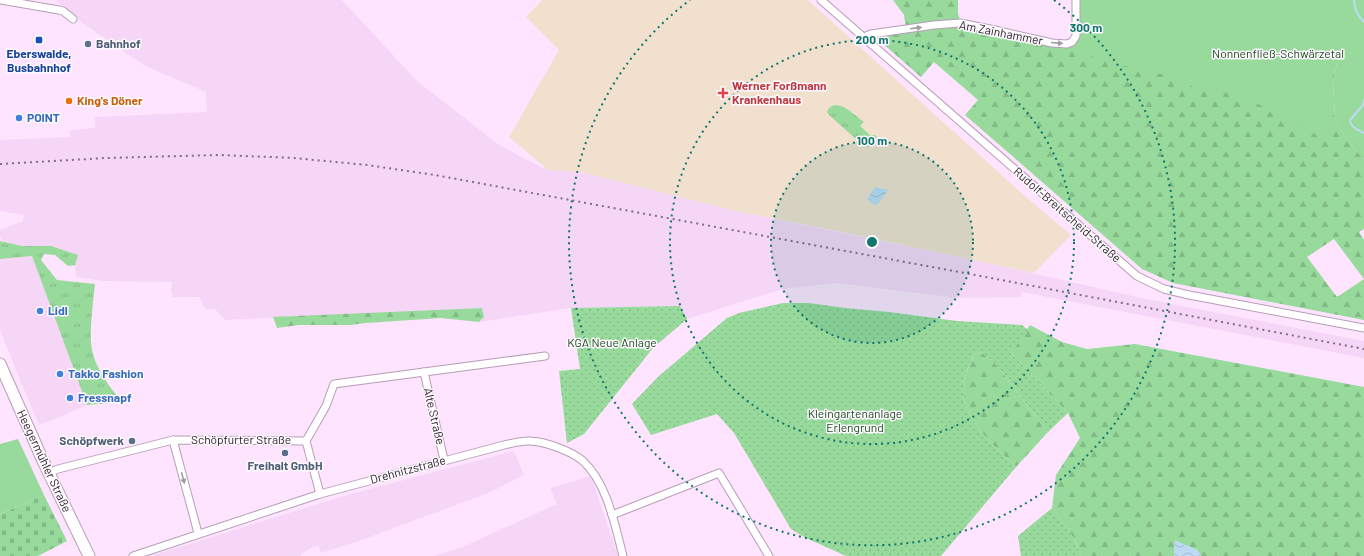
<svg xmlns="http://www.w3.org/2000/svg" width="1364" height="556" viewBox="0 0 1364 556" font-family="Barlow,sans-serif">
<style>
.built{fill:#f6d6f6}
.medical{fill:#f2e0cf}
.grass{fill:url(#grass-tufts)}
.forest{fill:url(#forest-firs);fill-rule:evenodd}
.cemetery{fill:url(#cemetery-stones)}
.park{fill:#97da9b}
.garden{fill:url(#garden-dots)}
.water{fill:url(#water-waves)}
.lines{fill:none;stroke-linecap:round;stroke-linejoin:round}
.stream{stroke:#bcdbf3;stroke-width:2}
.minor-casing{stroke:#b69db6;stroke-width:9}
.primary-casing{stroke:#b69db6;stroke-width:13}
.minor{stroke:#fff;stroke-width:7}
.primary{stroke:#fff;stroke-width:11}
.rail{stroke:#7e6e7f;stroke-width:2;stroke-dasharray:2 4;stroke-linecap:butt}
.oneway{fill:#a09ca0}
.ring{fill:none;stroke:#0f766e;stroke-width:2;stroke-dasharray:2 4}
.transit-dot{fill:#1a4fb4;stroke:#fef9fe;stroke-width:1.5}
.service-dot{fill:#5c6f8a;stroke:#fef9fe;stroke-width:1.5}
.health-dot{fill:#e0444e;stroke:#fef9fe;stroke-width:1.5}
.food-dot{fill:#e8710a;stroke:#fef9fe;stroke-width:1.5}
.shop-dot{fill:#3f7fe0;stroke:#fef9fe;stroke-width:1.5}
.labels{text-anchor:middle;stroke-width:3;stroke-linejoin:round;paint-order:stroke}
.street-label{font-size:12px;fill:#2c232d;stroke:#fef9fe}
.service-label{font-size:12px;font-weight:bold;fill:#4e5e75;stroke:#fef9fe;text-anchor:start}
.transit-label{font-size:12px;font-weight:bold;fill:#164399;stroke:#fef9fe}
.park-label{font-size:12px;fill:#1a4b20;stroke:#fef9fe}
.health-label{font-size:12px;font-weight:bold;fill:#be3a42;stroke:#fef9fe;text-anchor:start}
.food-label{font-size:12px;font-weight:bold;fill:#c56008;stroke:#fef9fe;text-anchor:start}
.shop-label{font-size:12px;font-weight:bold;fill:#366cbe;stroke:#fef9fe;text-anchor:start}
.centre{fill:#0f766e;stroke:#fef9fe;stroke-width:2}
.ring-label{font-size:12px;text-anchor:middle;font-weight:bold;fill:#0f766e;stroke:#fef9fe;stroke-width:3;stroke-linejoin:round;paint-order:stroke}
</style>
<defs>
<pattern id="grass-tufts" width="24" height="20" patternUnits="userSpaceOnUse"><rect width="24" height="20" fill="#97da9b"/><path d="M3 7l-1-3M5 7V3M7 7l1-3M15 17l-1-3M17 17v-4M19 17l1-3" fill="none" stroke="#82bb86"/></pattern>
<pattern id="forest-firs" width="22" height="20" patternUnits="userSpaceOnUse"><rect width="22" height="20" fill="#97da9b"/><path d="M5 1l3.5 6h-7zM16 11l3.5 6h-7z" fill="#82bb86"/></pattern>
<pattern id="cemetery-stones" width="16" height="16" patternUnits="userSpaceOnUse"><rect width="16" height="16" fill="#97da9b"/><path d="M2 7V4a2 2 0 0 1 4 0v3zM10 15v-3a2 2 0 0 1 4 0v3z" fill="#82bb86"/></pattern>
<pattern id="garden-dots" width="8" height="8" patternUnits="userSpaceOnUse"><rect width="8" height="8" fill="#97da9b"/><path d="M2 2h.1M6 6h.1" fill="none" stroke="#82bb86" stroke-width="1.8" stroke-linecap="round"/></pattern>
<pattern id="water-waves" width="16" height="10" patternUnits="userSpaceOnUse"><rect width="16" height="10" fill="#bcdbf3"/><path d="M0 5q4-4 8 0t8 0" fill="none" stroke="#a2bcd1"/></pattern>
</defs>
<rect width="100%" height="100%" fill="#fee4fe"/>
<g class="built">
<path d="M56 0H342L417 81 498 144 525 159 548 170 581 172 740 212 978 261 1146 299 1364 341V358L1021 292V297L959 298 837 283 790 288 773 292 687 319 680 306 571 308 479 322 484 317 482 308 225 320 215 309 207 310 204 307 199 297H173L171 290 172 282 103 281 76 277 75 265 77 255 51 246H22L2 241 0 237V230L23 221 24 215 0 211V140L70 137V130L95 128V117L207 112 206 92 145 66 71 15Z"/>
<path d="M32 256 87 405 64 415 39 425 18 375 0 330V259Z"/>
<path d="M514 451 524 475 491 492 362 540 321 553 318 545 309 549 301 554V556H150L347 495Z"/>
<path d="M591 476 618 556H432L460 548 557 504 550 488Z"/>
</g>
<path class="medical" d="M542 0H808L1026 197 1071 235 1034 273 842 232 740 212 581 172 548 170 509 137 559 50 526 17Z"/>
<g class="grass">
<path d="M835 105C846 105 855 116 864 122L860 126 870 135H875L877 137 868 147 858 141 828 114 827 111 830 107Z"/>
<path d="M0 241 22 246H51L78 255 75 265 68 266 55 255 44 254 41 260 57 280 95 284C93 303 90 324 91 343 93 365 108 386 123 402L87 405 32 256 0 259Z"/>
</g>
<g class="forest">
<path d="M893 0H958V13L960 21 906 28 904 15Z"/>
<path d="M1364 0 1337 62 1333 83 1335 121 1348 142 1364 159V229L1359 232 1364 240V320L1173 283 1142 269 965 115 978 100 934 62 921 77 880 41 893 34 908 31 960 24 1052 44ZM1334 239 1364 279 1337 297 1307 257Z"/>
<path d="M482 308 484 317 479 322 441 318 366 323 350 325H299L277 328 273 317Z"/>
<path d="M1030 325 1062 342 1087 349 1135 344 1364 387V556H1201L1197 550 1175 541 1174 556H1081L1075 540 1052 508 1056 475 1080 438 1068 413 1011 353Z"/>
<path d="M981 352 994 362 1048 432 1016 467C995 446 962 420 963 387 963 378 970 364 974 355Z"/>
</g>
<path class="cemetery" d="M44 495 67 541 38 556H0V514Z"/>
<g class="park">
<path d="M1077 0H1364V159L1348 142 1335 121 1333 83 1337 62 1342 49 1330 68 1328 99 1330 125 1327 138 1310 132 1281 115 1237 94 1196 88 1169 76 1116 64 1095 58 1083 52 1074 43Z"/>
<path d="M18 439 44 495 0 514V444Z"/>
</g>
<g class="garden">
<path d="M783 303H809L845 308 889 312 957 321 1022 325 1028 330 1011 353 1068 413 1048 432 994 362 981 352 974 355C970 363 963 378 963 387 962 420 995 446 1016 467L941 556H846L806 538 791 529 734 433 717 414 651 435 632 404 659 376 727 318 739 313Z"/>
<path d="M680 306 687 319 653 348 584 434 567 443 559 371 580 369 571 308Z"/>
<path d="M1052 508 1075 540 1081 556H1021L1018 536Z"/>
</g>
<g class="water">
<path d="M875 187 888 190 878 204 874 205 867 199Z"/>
<path d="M1175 540 1197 550 1201 556H1174Z"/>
</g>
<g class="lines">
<g class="stream">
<path d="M1354 0C1355 10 1357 15 1364 22"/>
<path d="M1364 100 1363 105 1350 120C1351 128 1358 130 1364 133"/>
</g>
<g class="minor-casing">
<g id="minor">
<path d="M1 0 59 10 63 11 73 19"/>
<path d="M821 0 1137 276 1164 289 1189 295 1364 328"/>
<path d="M864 37 871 34 934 25 960 23 995 30 1052 43 1067 44 1072 42 1076 36V0"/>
<path d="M424 372 444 460"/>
<path d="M173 440 198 533"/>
<path d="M306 441 320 494"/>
<path d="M49 473 58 469 173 440 306 441 326 406 334 384 545 356"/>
<path d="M612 515 719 473 769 556"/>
<path d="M133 556 320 494 504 445C512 443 521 441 529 441 539 441 549 444 559 448 567 451 576 455 583 461 607 483 615 525 623 556"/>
</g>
</g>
<g class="primary-casing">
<path id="primary" d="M0 364 44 463 89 556"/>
</g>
<use href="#minor" class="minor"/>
<use href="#primary" class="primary"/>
<path class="rail" d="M0 164 106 158 219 155 294 158 367 165 435 175 970 274 1364 349"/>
</g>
<defs><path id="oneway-solid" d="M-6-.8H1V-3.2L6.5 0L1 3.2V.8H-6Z"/></defs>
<g class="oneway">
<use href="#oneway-solid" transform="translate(916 28) rotate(-7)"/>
<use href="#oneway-solid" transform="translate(1057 43) rotate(5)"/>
<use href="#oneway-solid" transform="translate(183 478) rotate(75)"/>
</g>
<circle cx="872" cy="242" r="101" fill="#0f766e" fill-opacity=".12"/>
<g class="ring">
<circle cx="872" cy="242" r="101"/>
<circle cx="872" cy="242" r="202"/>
<path d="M1054 0A303 303 0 1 1 690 0"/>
</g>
<rect class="transit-dot" x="35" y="36" width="8" height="8" rx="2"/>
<g class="service-dot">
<circle cx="88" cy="44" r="4"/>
<circle cx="132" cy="441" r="4"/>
<circle cx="285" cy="453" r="4"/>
</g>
<path class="health-dot" d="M721 87h4v4h4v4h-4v4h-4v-4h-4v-4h4z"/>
<circle class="food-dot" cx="69" cy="101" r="4"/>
<g class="shop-dot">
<circle cx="19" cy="118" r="4"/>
<circle cx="40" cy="311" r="4"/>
<circle cx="60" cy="374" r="4"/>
<circle cx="70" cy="398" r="4"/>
</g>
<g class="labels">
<g class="street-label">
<text transform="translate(1001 33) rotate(11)" y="4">Am Zainhammer</text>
<text transform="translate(1067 215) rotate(41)" y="4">Rudolf-Breitscheid-Straße</text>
<text transform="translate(434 416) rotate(77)" y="4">Alte Straße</text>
<text x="241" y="444">Schöpfurter Straße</text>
<text transform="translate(44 461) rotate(65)" y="4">Heegermühler Straße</text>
<text transform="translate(408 470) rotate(-15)" y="4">Drehnitzstraße</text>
</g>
<g class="service-label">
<text x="96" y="48">Bahnhof</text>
<text x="124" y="445" text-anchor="end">Schöpfwerk</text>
<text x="285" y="470" text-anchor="middle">Freihalt GmbH</text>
</g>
<g class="transit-label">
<text x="39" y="58">Eberswalde,<tspan x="39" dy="14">Busbahnhof</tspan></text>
</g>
<g class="park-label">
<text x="1278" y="58">Nonnenfließ-Schwärzetal</text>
<text x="612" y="347">KGA Neue Anlage</text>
<text x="855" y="418">Kleingartenanlage<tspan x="855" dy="14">Erlengrund</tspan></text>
</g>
<g class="health-label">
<text x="732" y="90">Werner Forßmann<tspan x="732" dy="14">Krankenhaus</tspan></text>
</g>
<g class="food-label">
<text x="77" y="105">King's Döner</text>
</g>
<g class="shop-label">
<text x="27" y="122">POINT</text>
<text x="48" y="315">Lidl</text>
<text x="68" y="378">Takko Fashion</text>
<text x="78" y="402">Fressnapf</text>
</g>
</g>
<circle cx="872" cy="242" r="6" class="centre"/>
<g class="ring-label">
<text x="1086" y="32">300 m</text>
<text x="872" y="44">200 m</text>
<text x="872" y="145">100 m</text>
</g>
</svg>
